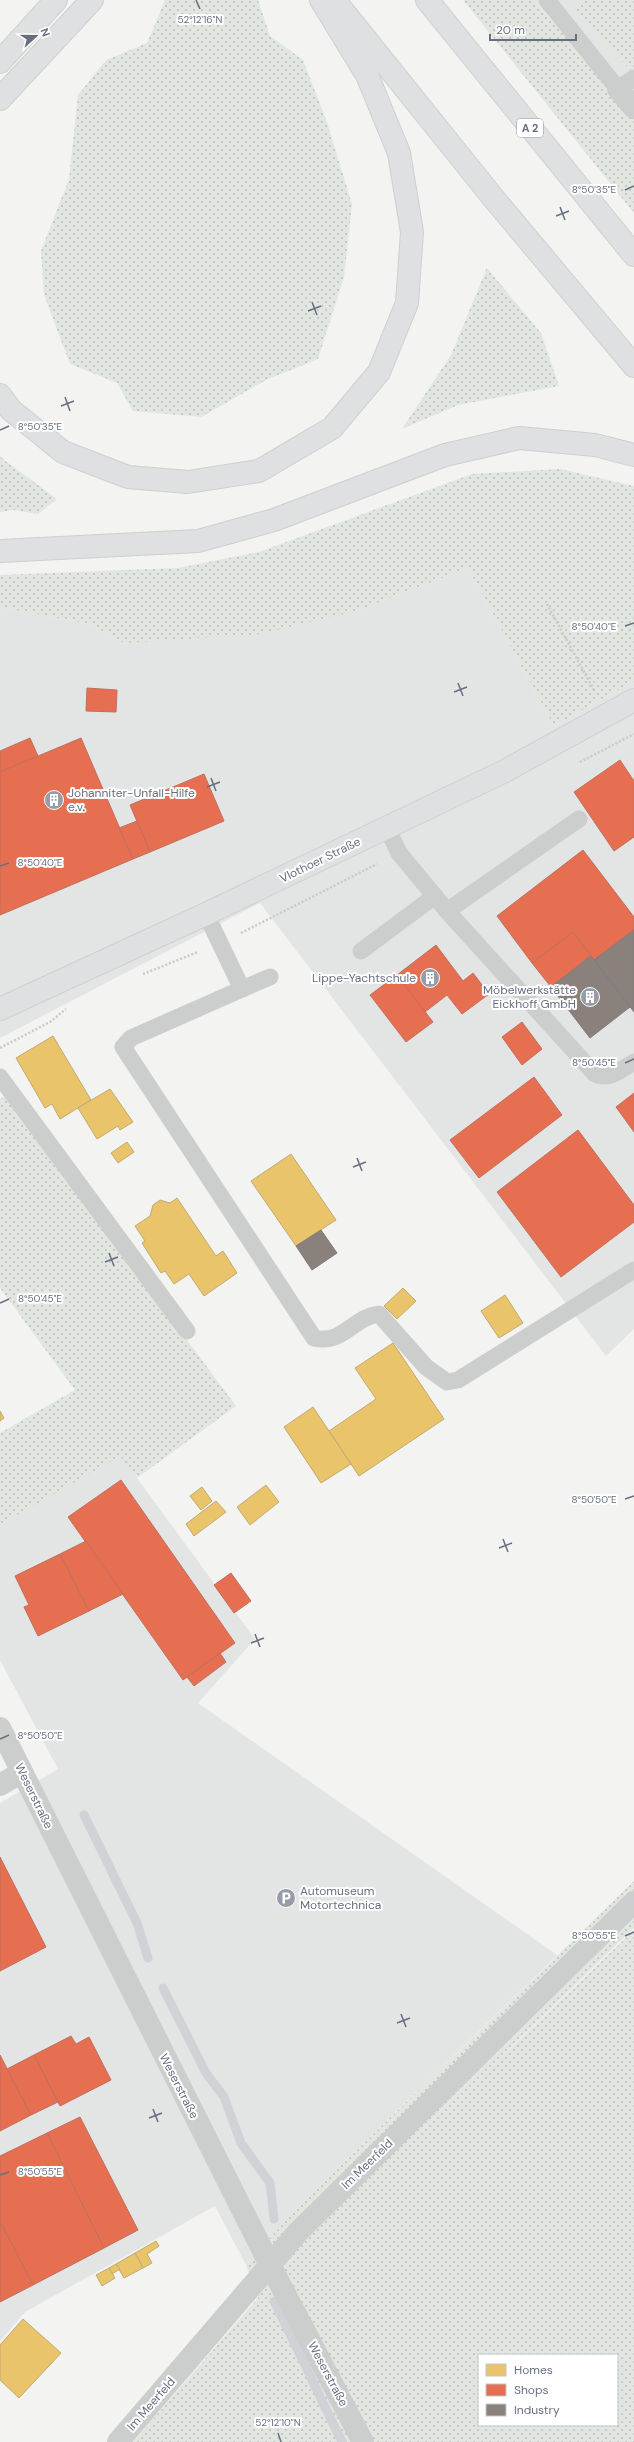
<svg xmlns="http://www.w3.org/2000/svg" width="634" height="2442" viewBox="0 0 634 2442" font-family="'DM Sans',sans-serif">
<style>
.built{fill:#e3e4e4}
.grass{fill:url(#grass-dots);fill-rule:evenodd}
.homes{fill:#e9c46a;stroke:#c2aa71}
.shops{fill:#e76f51;stroke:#c06f5f}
.industry{fill:#8a817c;stroke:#7f7b7d}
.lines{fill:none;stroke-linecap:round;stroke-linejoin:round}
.stream{stroke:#cfd2d7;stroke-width:9}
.secondary-casing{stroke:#cfcfd0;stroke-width:24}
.highway-casing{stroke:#cfcfd0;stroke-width:24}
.path{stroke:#c9c9ca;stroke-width:2.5;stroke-dasharray:2 2;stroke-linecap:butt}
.lane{stroke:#cccdcd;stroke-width:17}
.street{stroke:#cccdcd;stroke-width:22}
.secondary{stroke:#dfe0e1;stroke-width:22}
.highway{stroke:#dfe0e1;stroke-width:22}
.ticks{fill:none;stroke:#666e80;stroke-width:1.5}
.labels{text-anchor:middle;stroke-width:4;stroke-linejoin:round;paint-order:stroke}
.shield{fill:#fff;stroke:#949aa6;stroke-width:1}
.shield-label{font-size:11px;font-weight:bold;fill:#666e80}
.poi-label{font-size:12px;fill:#666e80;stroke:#fff;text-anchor:start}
.street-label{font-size:12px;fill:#666e80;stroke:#fff}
.ticks-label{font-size:10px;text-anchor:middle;fill:#666e80;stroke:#fff;stroke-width:4;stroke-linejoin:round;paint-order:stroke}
</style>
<defs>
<pattern id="grass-dots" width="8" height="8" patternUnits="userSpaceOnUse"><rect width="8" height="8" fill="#e2e6e0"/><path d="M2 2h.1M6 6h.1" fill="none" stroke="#bbbfbb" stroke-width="1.8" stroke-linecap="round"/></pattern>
</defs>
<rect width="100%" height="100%" fill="#f3f3f2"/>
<g class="built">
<path d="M534 0H583L573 8 631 71 634 69V115Z"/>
<path d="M468 568 554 726 634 681V1329L606 1356 260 903 0 1038V607L92 625 124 643 356 611Z"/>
<path d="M120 1455 255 1639 198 1703 557 1955 294 2211 246 2265 215 2206 25 2312 0 2341V1803L58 1769 0 1660V1525Z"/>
</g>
<g class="grass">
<path d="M165 0H258L270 36 303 60 327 122 352 204 344 277 318 359 266 380 201 417 133 411 117 383 70 364 44 295 41 251 69 179 78 95 106 60 147 43Z"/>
<path d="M463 0H534L634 115V213Z"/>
<path d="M583 0H634V69L631 71 573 8Z"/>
<path d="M487 268 541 333 559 386 458 405 402 429 451 355Z"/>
<path d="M0 456 4 460 57 499 38 514 13 510 0 512Z"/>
<path d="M560 469 634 486V681L554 726 468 568 356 611 262 634 124 643 92 625 0 607V575L178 568 259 552 472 474Z"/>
<path d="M6 1096 236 1406 137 1478 120 1456 0 1525V1433L75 1390 0 1288V1099Z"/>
<path d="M634 1881V1928L442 2114 634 1930V2442H133L258 2298 246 2265 294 2211ZM479 2355H617V2425H479Z"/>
</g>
<g class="homes">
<path d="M53 1036 91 1100 60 1119 52 1104 45 1108 16 1058Z"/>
<path d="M110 1089 133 1122 120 1130 118 1126 97 1139 78 1108Z"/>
<path d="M127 1142 134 1152 118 1163 111 1153Z"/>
<path d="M291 1154 336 1220 296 1246 251 1181Z"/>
<path d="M177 1198 216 1256 223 1251 237 1273 204 1296 189 1274 174 1284 165 1271 161 1273 142 1243 145 1241 135 1226 150 1216 153 1205 160 1200 170 1203Z"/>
<path d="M403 1288 416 1301 397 1319 384 1306Z"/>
<path d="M505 1295 523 1323 499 1338 481 1311Z"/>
<path d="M393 1343 444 1419 359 1476 329 1431 376 1399 355 1368Z"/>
<path d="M313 1407 351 1464 321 1483 284 1427Z"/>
<path d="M0 1411 4 1418 0 1421Z"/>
<path d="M266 1485 279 1502 250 1525 237 1507Z"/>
<path d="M202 1487 212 1501 201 1510 190 1496Z"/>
<path d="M216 1501 226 1512 194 1536 186 1524Z"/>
<path d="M156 2241 159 2246 147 2254 152 2263 143 2268 135 2253Z"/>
<path d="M135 2253 143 2268 124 2278 116 2264Z"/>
<path d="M116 2264 120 2269 112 2274 109 2268Z"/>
<path d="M109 2268 115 2278 102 2286 96 2275Z"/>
<path d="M23 2319 61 2353 19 2398 0 2380V2345Z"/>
</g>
<g class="shops">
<path d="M87 688 117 690 116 712 86 711Z"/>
<path d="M30 738 38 756 0 772V751Z"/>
<path d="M81 738 133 859 0 915V772Z"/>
<path d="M620 760 634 781V837L614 851 574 792Z"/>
<path d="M204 774 224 821 150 852 130 805Z"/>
<path d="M137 821 150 852 133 859 119 828Z"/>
<path d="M583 850 634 917V930L594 960 573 932 532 963 497 916Z"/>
<path d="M573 932 591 956 551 987 532 963Z"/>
<path d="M436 945 463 981 473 973 489 994 462 1014 447 995 425 1012 397 975Z"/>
<path d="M397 975 433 1022 406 1042 370 995Z"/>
<path d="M522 1022 542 1049 522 1065 502 1037Z"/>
<path d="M534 1077 562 1115 479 1178 450 1140Z"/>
<path d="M634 1093V1132L616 1107Z"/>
<path d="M578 1130 634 1205V1222L561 1277 497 1192Z"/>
<path d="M121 1480 235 1643 183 1680 68 1517Z"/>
<path d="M86 1541 123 1594 89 1611 60 1554Z"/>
<path d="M60 1554 89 1611 38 1636 24 1607 29 1605 15 1576Z"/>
<path d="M231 1573 251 1601 234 1613 214 1585Z"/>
<path d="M220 1653 226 1662 194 1686 187 1677Z"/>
<path d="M0 1857 46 1947 0 1971Z"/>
<path d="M71 2036 76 2044 89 2037 111 2080 60 2106 34 2055Z"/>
<path d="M0 2055 31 2115 0 2131Z"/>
<path d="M34 2055 58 2102 31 2115 7 2069Z"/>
<path d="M80 2117 138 2230 104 2248 47 2133Z"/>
<path d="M47 2133 104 2248 33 2285 2 2225 0 2226V2156Z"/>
<path d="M2 2225 33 2285 0 2302V2226Z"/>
</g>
<g class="industry">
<path d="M634 930V1012L594 960Z"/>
<path d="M591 956 630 1007 590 1038 551 987Z"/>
<path d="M321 1230 337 1253 312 1270 296 1246Z"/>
</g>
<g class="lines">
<g class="stream">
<path d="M84 1815 137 1923 148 1958"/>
<path d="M163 1988 206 2073 224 2097 241 2143 270 2183 274 2219"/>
<path d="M274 2301 342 2442"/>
</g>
<g class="secondary-casing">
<path id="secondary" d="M0 1009 206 914 503 772 634 700"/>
</g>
<g class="highway-casing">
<g id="highway">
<path d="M427 0 634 255"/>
<path d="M335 1 495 200 634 366"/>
<path d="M0 62 56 0"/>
<path d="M0 99 92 0"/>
<path d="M0 395 11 410 63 452 128 477 188 482 259 471 332 428 379 372 407 303 412 232 399 153 367 75 321 0"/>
<path d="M0 551 198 541 274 520 445 455 519 438 595 445 634 455"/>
</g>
</g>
<g class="path">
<path d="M547 604 595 692"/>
<path d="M580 762 634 734"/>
<path d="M241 933 377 864"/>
<path d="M143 974 198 952"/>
<path d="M0 1048 50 1022 66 1009"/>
</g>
<g class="lane">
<path d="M547 0 618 89 634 78"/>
<path d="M387 828 399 853 447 911 595 1074C609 1081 622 1069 634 1062"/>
<path d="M447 911 579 819"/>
<path d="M206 914 242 989 131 1038 123 1047 314 1338C343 1345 353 1317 379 1314L426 1367 447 1382 458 1380 634 1270"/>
<path d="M361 951 435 896"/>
<path d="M242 989 270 977"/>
<path d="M0 1077 187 1331"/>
</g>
<g class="street">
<path d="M618 89 634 108"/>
<path d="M0 1728 270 2265 363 2442"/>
<path d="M0 1785 22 1772"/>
<path d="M118 2442 299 2231 634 1902"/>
</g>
<use href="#secondary" class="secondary"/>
<use href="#highway" class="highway"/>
</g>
<path class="ticks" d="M196 0 200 9M625 190 634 186M560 207 565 220M556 216 569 211M312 302 317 315M308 311 321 306M65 397 70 411M61 406 74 401M0 430 9 426M625 626 634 623M458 683 463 696M454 692 467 687M211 778 216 791M207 787 220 782M0 866 9 863M625 1063 634 1059M357 1158 362 1171M353 1167 366 1162M109 1253 114 1266M105 1262 118 1257M0 1303 9 1299M625 1499 634 1496M503 1539 508 1552M499 1548 512 1543M255 1634 260 1647M251 1643 264 1638M0 1739 9 1735M625 1936 634 1932M401 2014 406 2027M397 2023 410 2018M153 2109 158 2122M149 2118 162 2113M0 2175 9 2172M278 2433 281 2442"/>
<defs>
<g id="building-disc" transform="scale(1)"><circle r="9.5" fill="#979da8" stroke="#fff"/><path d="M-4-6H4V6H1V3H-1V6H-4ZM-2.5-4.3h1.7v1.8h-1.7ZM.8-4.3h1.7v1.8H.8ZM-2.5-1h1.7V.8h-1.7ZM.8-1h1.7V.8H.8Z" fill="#fff"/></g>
<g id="parking-disc" transform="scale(1)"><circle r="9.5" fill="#979da8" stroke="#fff"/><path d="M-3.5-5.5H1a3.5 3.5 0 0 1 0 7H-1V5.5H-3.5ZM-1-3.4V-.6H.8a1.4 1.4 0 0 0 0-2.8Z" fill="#fff"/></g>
</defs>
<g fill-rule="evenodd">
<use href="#building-disc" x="54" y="800"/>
<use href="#building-disc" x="430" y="978"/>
<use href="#building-disc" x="590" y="997"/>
<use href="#parking-disc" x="286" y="1898"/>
</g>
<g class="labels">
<rect class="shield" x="517" y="119" width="26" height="18" rx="3"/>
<g class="shield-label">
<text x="530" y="132">A 2</text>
</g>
<g class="poi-label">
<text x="68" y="797">Johanniter-Unfall-Hilfe<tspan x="68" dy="14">e.v.</tspan></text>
<text x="416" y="982" text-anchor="end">Lippe-Yachtschule</text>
<text x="576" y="994" text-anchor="end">Möbelwerkstätte<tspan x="576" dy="14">Eickhoff GmbH</tspan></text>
<text x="300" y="1895">Automuseum<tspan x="300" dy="14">Motortechnica</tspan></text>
</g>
<g class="street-label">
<text transform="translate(320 860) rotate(-26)" y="4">Vlothoer Straße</text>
<text transform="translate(34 1796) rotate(64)" y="4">Weserstraße</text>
<text transform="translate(179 2086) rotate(63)" y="4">Weserstraße</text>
<text transform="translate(367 2164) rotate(-44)" y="4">Im Meerfeld</text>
<text transform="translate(328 2374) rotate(62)" y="4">Weserstraße</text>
<text transform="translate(151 2404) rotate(-49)" y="4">Im Meerfeld</text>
</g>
</g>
<g class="ticks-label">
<text x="200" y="23">52°12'16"N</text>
<text x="594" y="193">8°50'35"E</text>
<text x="40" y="430">8°50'35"E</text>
<text x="594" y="630">8°50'40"E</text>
<text x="40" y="866">8°50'40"E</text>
<text x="594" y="1066">8°50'45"E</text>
<text x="40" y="1302">8°50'45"E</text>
<text x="594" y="1503">8°50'50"E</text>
<text x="40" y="1739">8°50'50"E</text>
<text x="594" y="1939">8°50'55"E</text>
<text x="40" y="2175">8°50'55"E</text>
<text x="278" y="2426">52°12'10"N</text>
</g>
<rect x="478" y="2354" width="140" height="72" fill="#ffffff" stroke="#c2c5cc"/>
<rect x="486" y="2364" width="20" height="12" fill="#e9c46a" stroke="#c2c5cc"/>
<text x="514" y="2374" font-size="12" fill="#666e80">Homes</text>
<rect x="486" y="2384" width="20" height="12" fill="#e76f51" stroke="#c2c5cc"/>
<text x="514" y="2394" font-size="12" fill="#666e80">Shops</text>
<rect x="486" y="2404" width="20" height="12" fill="#8a817c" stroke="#c2c5cc"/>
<text x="514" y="2414" font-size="12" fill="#666e80">Industry</text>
<g transform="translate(36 36) rotate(69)" stroke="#ffffff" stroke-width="3" paint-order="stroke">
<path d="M0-3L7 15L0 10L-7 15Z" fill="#666e80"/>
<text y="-6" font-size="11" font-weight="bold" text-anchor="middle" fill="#666e80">N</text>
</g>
<path d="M490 34v6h86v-6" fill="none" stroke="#666e80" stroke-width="2"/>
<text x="496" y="34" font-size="12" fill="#666e80" stroke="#ffffff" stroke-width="3" paint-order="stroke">20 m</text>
</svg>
